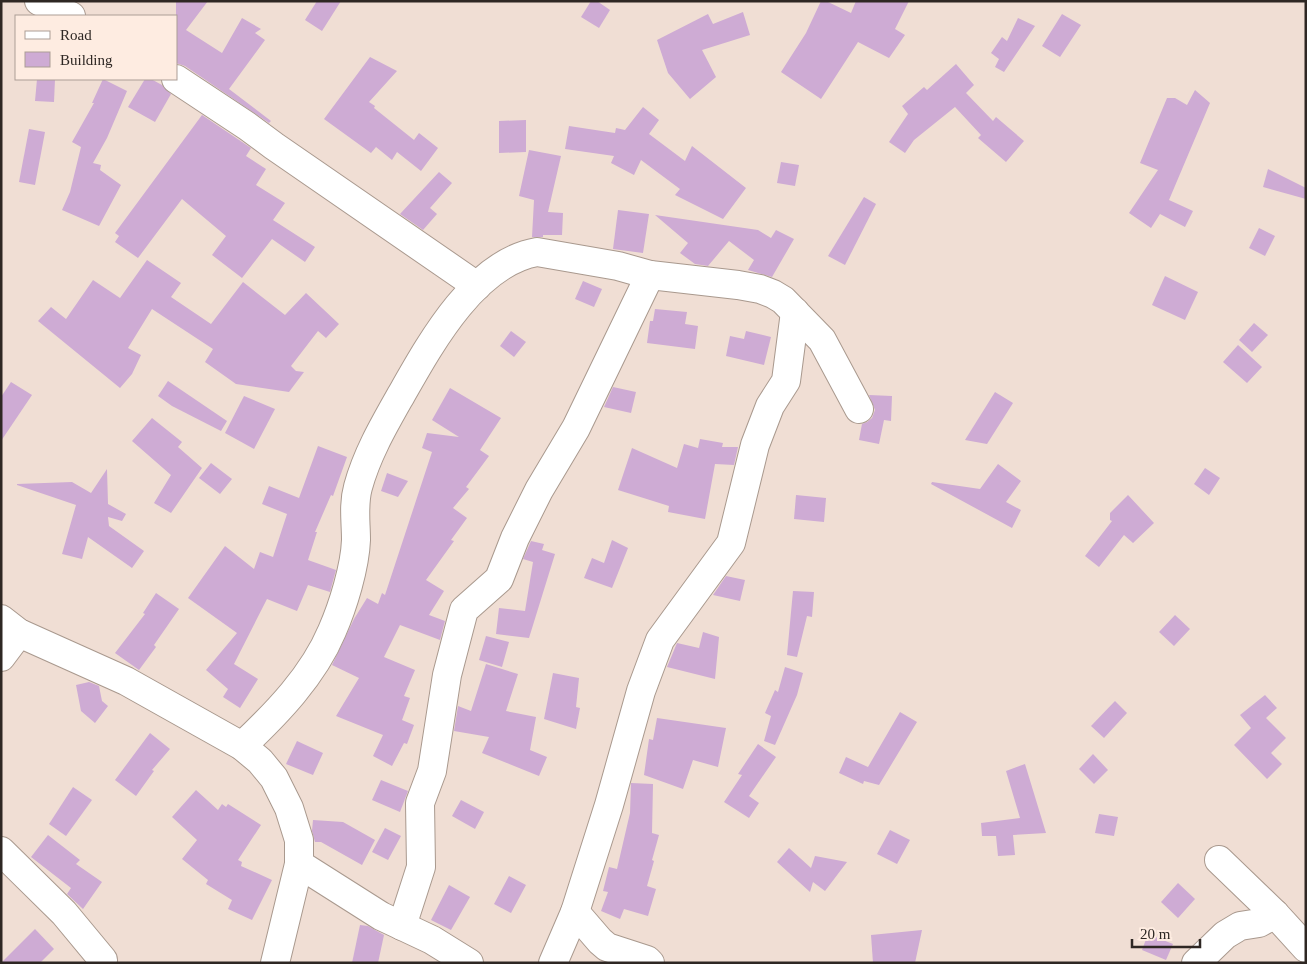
<svg xmlns="http://www.w3.org/2000/svg" width="1307" height="964" viewBox="0 0 1307 964" font-family="'Times New Roman',serif">
<style>
.building{fill:#ceabd4}
.lines{fill:none;stroke-linecap:round;stroke-linejoin:round}
.street-casing{stroke:#a9998e;stroke-width:30}
.street{stroke:#fff;stroke-width:28}
</style>
<rect width="100%" height="100%" fill="#f0ded4"/>
<g class="building">
<path d="M176 1H208L186 30 222 53 242 18 261 29 255 33 265 40 229 89 271 121 269 123 185 66 176 63Z"/>
<path d="M317 1H341L322 31 305 20Z"/>
<path d="M591 1H597L610 10 599 28 581 17Z"/>
<path d="M821 1H826L851 13 856 1H909L895 29 905 35 889 58 858 42 821 99 781 72 806 33Z"/>
<path d="M743 12 750 35 702 50 716 77 690 99 668 73 657 40 708 14 713 24Z"/>
<path d="M1062 14 1081 25 1060 57 1042 46Z"/>
<path d="M1018 18 1035 26 1004 72 995 67 999 59 991 53 1002 37 1007 41Z"/>
<path d="M370 57 397 71 369 102 375 106 374 108 414 140 419 133 438 148 421 171 397 152 392 160 376 147 371 153 324 119Z"/>
<path d="M956 64 974 85 966 93 993 121 996 117 1024 141 1006 162 978 138 981 135 955 107 914 140 905 153 889 142 908 114 902 106 924 87 927 90Z"/>
<path d="M37 79H55L54 102 35 101Z"/>
<path d="M103 79 127 91 107 138 93 163 101 165 100 170 121 185 99 226 62 210 70 192 81 147 72 142 94 103H92Z"/>
<path d="M145 79H151L162 85 171 94 155 122 128 107Z"/>
<path d="M1195 90 1210 103 1169 200 1193 211 1185 227 1160 214 1151 228 1129 213 1158 170 1140 163 1167 98H1175L1187 105Z"/>
<path d="M643 107 659 120 649 134 685 161 692 146 746 188 723 219 675 195 680 189 641 160 634 175 611 163 614 156 565 149 569 126 615 133 616 128 625 130Z"/>
<path d="M202 115 251 148 246 156 266 169 256 185 285 203 273 220 315 247 305 262 272 239 242 278 212 255 226 236 182 199 138 258 115 242 119 236 115 233Z"/>
<path d="M526 120V152L499 153V121Z"/>
<path d="M29 129 45 132 35 185 19 182Z"/>
<path d="M529 150 561 156 548 212 563 213 562 235H543V237H532L534 200 519 196Z"/>
<path d="M781 162 799 165 795 186 777 183Z"/>
<path d="M1268 169 1306 188V199L1263 187Z"/>
<path d="M439 172 452 183 430 208 437 214 423 230 400 214Z"/>
<path d="M864 197 876 204 845 265 828 256Z"/>
<path d="M618 210 649 214 643 253 613 249Z"/>
<path d="M655 215 758 230 771 238 776 230 794 239 772 277 748 270 754 260 729 241 708 266 695 264 680 253 688 243Z"/>
<path d="M1259 228 1275 236 1265 256 1249 248Z"/>
<path d="M147 260 181 283 171 297 211 324 243 282 285 315 306 293 339 324 326 338 318 331 291 366 296 371 304 372 289 392 236 384 205 362 213 349 152 309 128 348 141 355 132 374 120 388 38 321 51 307 66 319 93 280 120 298Z"/>
<path d="M1165 276 1198 292 1185 320 1152 305Z"/>
<path d="M583 281 602 289 594 307 575 299Z"/>
<path d="M655 309 687 312 685 324 698 326 695 349 647 343 650 321H653Z"/>
<path d="M1254 323 1268 335 1252 352 1239 340Z"/>
<path d="M511 331 526 342 514 357 500 346Z"/>
<path d="M746 331 771 337 764 365 726 356 730 336 744 339Z"/>
<path d="M1238 345 1262 367 1247 383 1223 362Z"/>
<path d="M168 381 227 421 221 431 172 406 158 396Z"/>
<path d="M11 382 32 395 1 441V397Z"/>
<path d="M613 387 636 392 631 413 604 407Z"/>
<path d="M450 388 501 418 480 450 489 456 466 487 469 489 453 508 467 518 451 540 454 541 426 580 444 591 429 615 445 621 440 640 400 625 384 657 415 670 404 696 410 698 402 720 414 725 407 744 404 743 392 766 373 756 383 735 336 716 359 678 332 665 354 619 367 598 378 604 382 593 385 595 432 452 422 448 427 433 459 437 432 420Z"/>
<path d="M995 392 1013 403 987 444 965 440Z"/>
<path d="M869 395 892 396 891 421 884 420 879 444 859 440 862 424 867 422 872 418 875 410Z"/>
<path d="M244 396 275 409 254 449 225 433Z"/>
<path d="M152 418 182 442 178 447 202 468 171 513 154 503 171 475 132 441Z"/>
<path d="M700 439 723 443 722 447H738L734 465 715 464 705 519 668 512 669 506 618 490 632 448 677 468 684 444 698 448Z"/>
<path d="M318 446 347 457 333 496 331 495 315 532H317L308 560 336 570 330 592 308 585 297 611 267 599 234 664 258 679 240 708 223 697 228 689 206 670 237 633 188 598 225 546 254 569 260 552 273 557 287 514 262 504 269 486 299 498Z"/>
<path d="M211 463 232 479 220 494 199 478Z"/>
<path d="M998 464 1021 481 1006 502 1021 510 1012 528 931 484 932 482 980 489Z"/>
<path d="M1205 468 1220 478 1209 495 1194 484Z"/>
<path d="M107 469 108 504 126 514 122 521 108 517 109 526 144 551 132 568 88 537 82 559 62 554 76 505 17 485V484L72 482 91 493Z"/>
<path d="M387 473 408 481 398 497 381 491Z"/>
<path d="M796 495 826 498 824 522 794 519Z"/>
<path d="M1128 495 1154 523 1133 543 1124 535 1099 567 1085 556 1112 521 1110 520V513Z"/>
<path d="M612 540 628 548 612 588 584 578 592 558 604 563Z"/>
<path d="M531 541 544 544 542 550 555 554 529 638 496 634 499 608 525 611 533 562 523 559Z"/>
<path d="M726 576 745 580 740 601 713 595Z"/>
<path d="M793 591 814 592 812 617 807 616 797 657 787 655Z"/>
<path d="M156 593 179 609 154 645 156 647 139 670 115 653 145 614 143 613Z"/>
<path d="M1175 615 1190 629 1174 646 1159 632Z"/>
<path d="M703 632 719 637 715 679 667 667 677 643 699 648Z"/>
<path d="M486 636 509 642 502 667 479 660Z"/>
<path d="M486 664 518 674 506 711 536 717 530 750 547 757 539 776 482 753 489 737 454 731 458 706 471 711Z"/>
<path d="M785 667 803 673 797 695 775 745 764 741 771 716 765 713 775 690 778 692Z"/>
<path d="M553 673 579 678 576 707 580 708 576 729 544 719Z"/>
<path d="M89 682 99 686 102 701 108 706 95 723 81 711 76 685Z"/>
<path d="M1265 695 1277 708 1266 718 1286 738 1271 753 1282 764 1267 779 1234 745 1251 728 1240 715Z"/>
<path d="M1115 701 1127 713 1104 738 1091 726Z"/>
<path d="M900 712 917 722 879 785 864 781 863 784 839 773 846 757 868 767Z"/>
<path d="M657 718 726 728 718 767 693 760 683 789 644 775 649 739 653 740Z"/>
<path d="M150 733 170 749 152 770 154 771 136 796 115 780Z"/>
<path d="M297 741 323 753 313 775 286 764Z"/>
<path d="M758 744 776 757 749 796 759 803 749 818 724 802 742 775 738 774Z"/>
<path d="M1093 754 1108 770 1094 784 1079 769Z"/>
<path d="M1025 764 1046 833 1013 835 1015 855 998 856 996 836H982L981 823 1020 818 1006 771Z"/>
<path d="M381 780 408 791 400 812 372 800Z"/>
<path d="M631 783 653 784 652 833 659 835 652 860 654 861 647 886 656 889 648 916 624 909 620 919 601 911 608 892 603 891 609 867 617 869 630 813Z"/>
<path d="M73 787 92 800 66 836 49 824Z"/>
<path d="M196 790 218 810 222 804 226 807 228 804 261 825 238 860 242 862 241 866 272 880 252 920 228 909 232 900 206 884 208 880 182 859 197 840 172 817Z"/>
<path d="M461 800 484 812 475 829 452 816Z"/>
<path d="M1099 814 1118 817 1114 836 1095 833Z"/>
<path d="M313 820 343 822 375 840 362 865 321 842H315L312 831Z"/>
<path d="M385 828 401 836 388 860 372 852Z"/>
<path d="M890 830 910 840 897 864 877 854Z"/>
<path d="M48 835 80 860 76 864 102 882 83 909 67 894 71 888 31 857Z"/>
<path d="M789 848 811 868 815 856 847 862 825 891 813 882 810 892 777 862Z"/>
<path d="M509 876 526 885 511 913 494 904Z"/>
<path d="M1178 883 1195 899 1178 918 1161 902Z"/>
<path d="M449 885 470 897 451 930 431 920Z"/>
<path d="M360 925 368 926 384 935 378 963H352Z"/>
<path d="M35 929 54 949 40 963H1Z"/>
<path d="M922 930 915 963H873L871 935Z"/>
<path d="M1148 934 1173 944 1166 960 1142 950Z"/>
</g>
<g class="lines">
<g class="street-casing">
<g id="street">
<path d="M39 1 71 16"/>
<path d="M176 79 247 126 274 146 477 286"/>
<path d="M1 619 19 633 126 681 242 746 260 761 274 778 289 808 299 840V864L275 963"/>
<path d="M1 657 19 633"/>
<path d="M242 746C277 713 313 676 332 631 343 606 355 567 356 540 356 522 353 505 358 487 367 454 384 425 401 395 430 344 474 263 537 252L618 266 650 275 738 285 760 289 773 294 783 300 822 340 859 409"/>
<path d="M1 851 64 913 103 960"/>
<path d="M1219 860 1275 914 1306 948"/>
<path d="M299 864 381 916 432 940 469 963"/>
<path d="M575 912 600 941 607 947 647 960 650 963"/>
<path d="M402 926 421 867 420 803 432 771 447 675 464 610 499 579 515 538 539 490 576 428 650 275"/>
<path d="M553 963 575 912 609 805 641 691 660 640 731 543 755 445 770 406 786 381 795 312"/>
<path d="M1196 963 1225 935 1240 926 1259 923 1275 914"/>
</g>
</g>
<use href="#street" class="street"/>
</g>
<rect width="1307" height="964" fill="none" stroke="#2e2723" stroke-width="5"/>
<rect x="15" y="15" width="162" height="65" fill="#feece1" stroke="#ab9d95"/>
<rect x="25" y="31" width="25" height="8" fill="#ffffff" stroke="#ab9d95"/>
<text x="60" y="40" font-size="15" fill="#2e2723">Road</text>
<rect x="25" y="52" width="25" height="15" fill="#ceabd4" stroke="#ab9d95"/>
<text x="60" y="65" font-size="15" fill="#2e2723">Building</text>
<path d="M1132 939v8h68v-8" fill="none" stroke="#2e2723" stroke-width="2.5"/>
<text x="1140" y="939" font-size="15" fill="#2e2723" stroke="#feece1" stroke-width="4" paint-order="stroke">20 m</text>
</svg>
